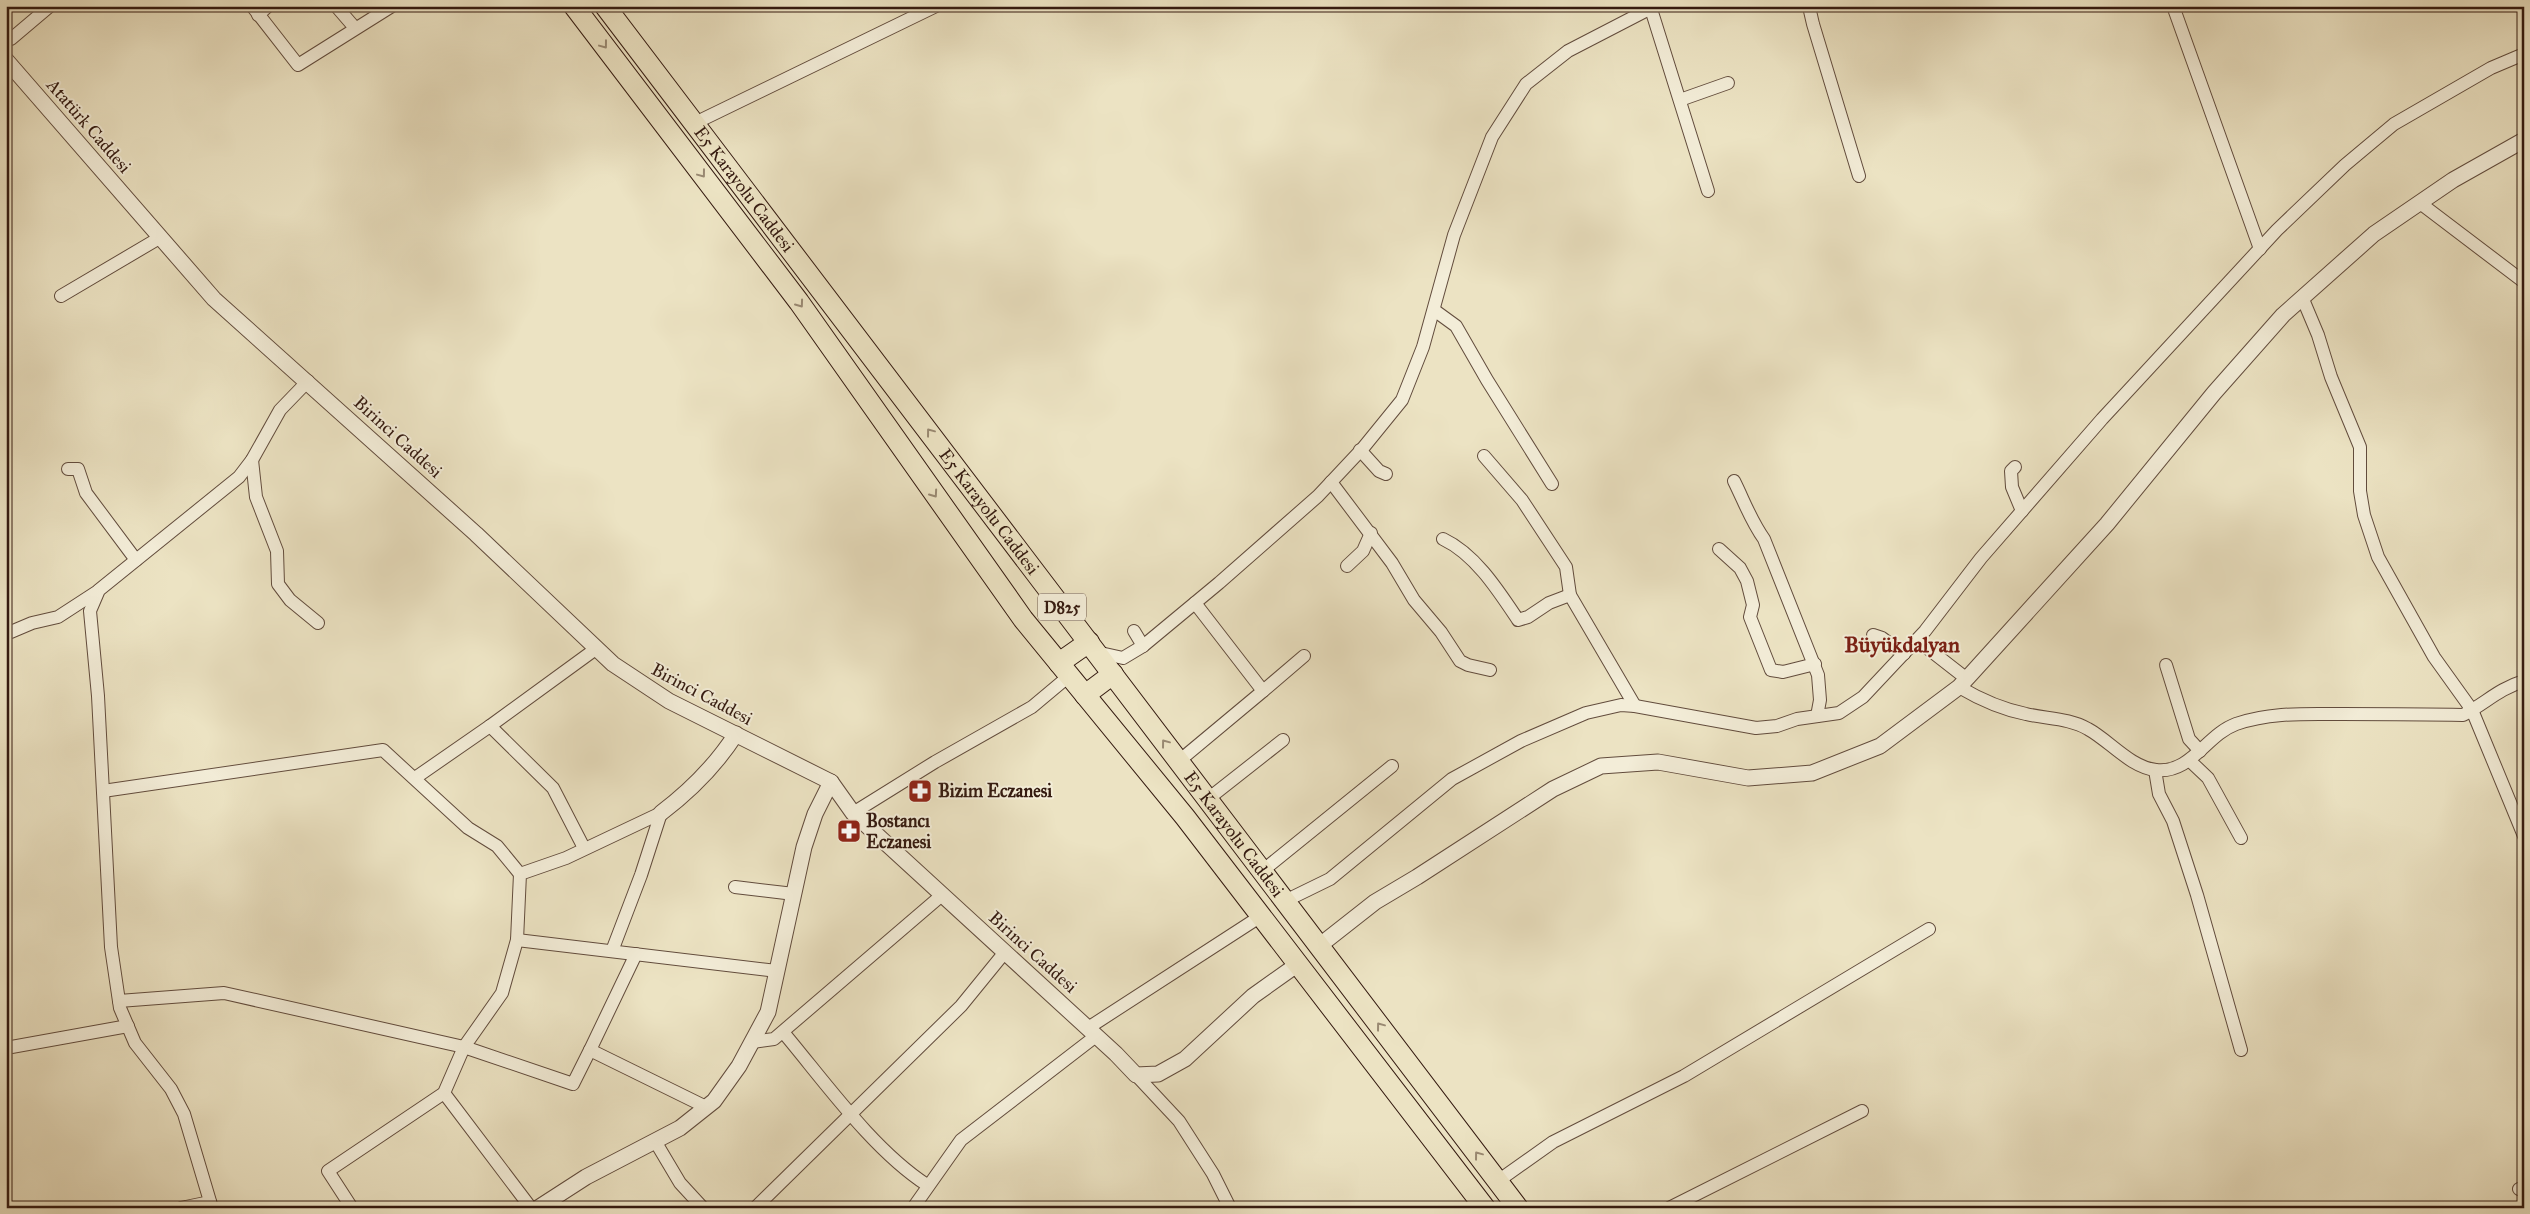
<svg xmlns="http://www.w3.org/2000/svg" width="2530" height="1214" viewBox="0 0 2530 1214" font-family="'IM FELL Great Primer',serif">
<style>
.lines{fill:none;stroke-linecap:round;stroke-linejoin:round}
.minor-casing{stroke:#624c3d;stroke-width:14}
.tertiary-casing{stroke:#624c3d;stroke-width:17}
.trunk-casing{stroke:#341a10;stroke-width:22}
.minor{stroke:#f3edd8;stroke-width:12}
.tertiary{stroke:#f3edd8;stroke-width:15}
.trunk{stroke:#ece3c3;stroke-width:20}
.oneway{stroke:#998972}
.labels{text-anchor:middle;stroke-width:4;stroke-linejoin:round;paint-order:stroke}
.shield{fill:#f3edd8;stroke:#6d594c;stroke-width:1}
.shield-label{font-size:16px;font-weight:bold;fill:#341a10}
.street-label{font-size:18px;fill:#341a10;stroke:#f3edd8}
.poi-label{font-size:18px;font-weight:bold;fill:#341a10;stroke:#f3edd8;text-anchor:start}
.district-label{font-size:22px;font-weight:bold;fill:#7a1f14;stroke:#f3edd8}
</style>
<rect width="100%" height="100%" fill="#ece3c3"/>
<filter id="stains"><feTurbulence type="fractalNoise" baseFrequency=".004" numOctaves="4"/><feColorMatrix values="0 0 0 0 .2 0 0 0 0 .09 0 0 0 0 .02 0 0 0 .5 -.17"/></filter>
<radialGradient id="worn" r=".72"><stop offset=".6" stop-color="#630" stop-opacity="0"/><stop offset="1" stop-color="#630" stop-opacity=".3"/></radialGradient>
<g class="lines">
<g class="minor-casing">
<g id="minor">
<path d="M252 6 298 65 392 6"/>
<path d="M336 6 355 28"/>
<path d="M1812 6 1810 11 1813 24 1859 176"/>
<path d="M2173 6 2260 249"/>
<path d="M1651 9 1708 191"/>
<path d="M258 15 268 6"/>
<path d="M11 39 50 6"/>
<path d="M1680 100 1728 83"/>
<path d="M695 123 936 6"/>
<path d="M2420 203 2524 282"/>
<path d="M61 296 161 237"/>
<path d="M2302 297 2318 335 2331 377 2360 447V491L2364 515 2378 557 2434 657 2472 710 2524 836"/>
<path d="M1434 310 1456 326 1487 380 1552 484"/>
<path d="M1360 450 1379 471 1386 474"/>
<path d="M1484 456 1522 500 1566 567 1570 595 1635 706"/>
<path d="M252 460 256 497 277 551 278 584 290 600 318 623"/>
<path d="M2015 467 2011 471 2012 487 2022 511"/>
<path d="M68 469H78L86 493 136 560"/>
<path d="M1734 481C1744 501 1751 521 1764 539L1818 675 1820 700 1817 716"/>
<path d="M1331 482 1392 563 1414 600 1441 632 1460 661 1468 665 1490 670"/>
<path d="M1443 539C1475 554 1498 590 1518 620L1528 617 1549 603 1570 595"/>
<path d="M1719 549 1740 568 1747 581 1753 605 1750 617 1771 670 1783 672 1815 664"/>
<path d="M1347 566 1363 551 1371 533"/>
<path d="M1134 631 1143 646"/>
<path d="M6 634 32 623 58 617 98 591"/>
<path d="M1873 635 1882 638 1904 654"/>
<path d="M1917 640 1967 679"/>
<path d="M1096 652 1123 658 1143 646 1219 583 1318 496 1363 448 1402 400 1423 347 1454 235 1492 137 1526 84 1568 51 1655 6"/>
<path d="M2166 665 2189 739 2200 751"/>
<path d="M1959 687C1981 700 2001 709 2026 714 2047 719 2069 718 2088 729 2110 741 2130 767 2156 770 2191 774 2206 735 2236 724 2270 712 2306 714 2341 714 2382 714 2422 714 2463 715 2486 703 2498 689 2524 681"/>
<path d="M1263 691 1304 656"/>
<path d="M490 726 553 788 584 848"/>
<path d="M1179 761 1263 691 1195 603"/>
<path d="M2190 761 2208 778 2241 838"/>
<path d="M2155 770 2159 794 2173 821 2197 895 2241 1050"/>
<path d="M415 778 490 726 597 648"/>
<path d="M103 791 383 750 468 828 497 846 520 874"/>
<path d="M1208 799 1283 740"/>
<path d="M853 813 935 762 1032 707 1069 676"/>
<path d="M1261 872 1392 766"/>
<path d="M735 887 794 894"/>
<path d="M1285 901 1330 879 1452 779 1521 741 1586 713 1621 705 1635 706 1756 728 1777 726 1797 719 1839 713 1863 697 1925 631 1981 558 2102 419 2277 230 2345 165 2394 124 2491 68 2524 54"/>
<path d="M517 940 777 971"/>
<path d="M612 951 641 875 661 813"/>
<path d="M636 954 590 1050 706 1107"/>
<path d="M119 1001 224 993 464 1047 444 1093 328 1171 352 1208"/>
<path d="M1088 1028 1261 916"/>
<path d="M783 1032C825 1082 873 1150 927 1185"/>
<path d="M752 1042 774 1039 942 895"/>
<path d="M6 1048 128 1026"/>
<path d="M590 1050 573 1084 464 1047 502 993 517 940 520 874 566 858 661 813"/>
<path d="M1136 1075 1179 1121 1213 1174 1230 1208"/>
<path d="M444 1093 531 1208"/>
<path d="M655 1141 680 1183 703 1208"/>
<path d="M1498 1181 1553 1142 1684 1076 1929 929"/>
<path d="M2519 1189 2524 1187"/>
<path d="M181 1208 210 1202"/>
<path d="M212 1208 184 1114 171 1089 135 1043 120 1008 111 947 98 696 90 611 99 590 239 477 252 460 280 410 308 381"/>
<path d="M755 1208 961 1006 1005 952"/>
<path d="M913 1208 961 1140 1096 1036"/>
<path d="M1669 1208 1862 1111"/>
</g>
</g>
<g class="tertiary-casing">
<g id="tertiary">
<path d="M6 60 214 299 476 534 613 664 669 701 831 782 853 813 1116 1054 1136 1075 1158 1074 1185 1059 1253 996 1298 964"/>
<path d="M661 813C690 791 716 765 736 734"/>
<path d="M1319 946 1375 902 1417 877 1553 789 1601 766 1658 762 1748 778 1812 773 1880 746 1959 687 1971 674 2107 524 2214 393 2283 315 2374 234 2453 180 2524 140"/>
<path d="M538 1208 586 1177 680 1128 714 1101 739 1066 768 1012 804 847 815 814 831 782"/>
</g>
</g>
<g class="trunk-casing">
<g id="trunk">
<path d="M574 6 799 302 1023 619 1185 817 1485 1208"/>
<path id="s1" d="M605 6 1518 1208"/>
<path d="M1059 663 1089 642"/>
<path d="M1085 695 1113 674"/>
</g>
</g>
<use href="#minor" class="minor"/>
<use href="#tertiary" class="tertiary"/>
<use href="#trunk" class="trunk"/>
</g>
<defs><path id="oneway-chevron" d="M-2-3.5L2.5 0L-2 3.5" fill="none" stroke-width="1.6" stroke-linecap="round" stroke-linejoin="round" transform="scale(1.25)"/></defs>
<g class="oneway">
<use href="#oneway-chevron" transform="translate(604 45) rotate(53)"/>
<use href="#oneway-chevron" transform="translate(702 174) rotate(53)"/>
<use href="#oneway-chevron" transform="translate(800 304) rotate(54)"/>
<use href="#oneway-chevron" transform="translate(930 432) rotate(-127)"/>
<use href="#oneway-chevron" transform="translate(934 494) rotate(55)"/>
<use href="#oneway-chevron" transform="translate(1165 743) rotate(-127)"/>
<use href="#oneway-chevron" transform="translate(1380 1026) rotate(-127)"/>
<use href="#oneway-chevron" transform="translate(1478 1155) rotate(-127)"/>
</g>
<defs>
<g id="pharmacy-square" transform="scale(1.25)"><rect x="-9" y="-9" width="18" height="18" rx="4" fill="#8f2418" stroke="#f3edd8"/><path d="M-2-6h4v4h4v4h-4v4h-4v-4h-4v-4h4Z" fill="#fff"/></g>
</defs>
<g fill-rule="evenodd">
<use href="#pharmacy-square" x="920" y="791"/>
<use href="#pharmacy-square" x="849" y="831"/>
</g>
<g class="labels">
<rect class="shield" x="1038" y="593.5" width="48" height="27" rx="4"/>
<g class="shield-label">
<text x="1062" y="613">D825</text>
</g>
<g class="street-label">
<text transform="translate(89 126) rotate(49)" y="6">Atatürk Caddesi</text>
<text dy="6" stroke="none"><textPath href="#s1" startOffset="230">E5 Karayolu Caddesi</textPath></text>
<text transform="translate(398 437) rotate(42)" y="6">Birinci Caddesi</text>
<text dy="6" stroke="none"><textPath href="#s1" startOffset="635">E5 Karayolu Caddesi</textPath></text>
<text transform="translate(702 694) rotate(28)" y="6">Birinci Caddesi</text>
<text dy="6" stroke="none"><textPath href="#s1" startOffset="1040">E5 Karayolu Caddesi</textPath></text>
<text transform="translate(1033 952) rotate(42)" y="6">Birinci Caddesi</text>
</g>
<g class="poi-label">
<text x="938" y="797">Bizim Eczanesi</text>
<text x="866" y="827">Bostancı<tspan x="866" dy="21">Eczanesi</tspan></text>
</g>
<g class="district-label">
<text x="1902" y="652">Büyükdalyan</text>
</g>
</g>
<rect width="2530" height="1214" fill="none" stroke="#ece3c3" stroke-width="25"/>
<rect x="8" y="8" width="2515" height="1199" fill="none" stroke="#341a10" stroke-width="2.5"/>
<rect x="12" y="12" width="2505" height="1189" fill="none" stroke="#341a10"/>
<rect width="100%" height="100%" filter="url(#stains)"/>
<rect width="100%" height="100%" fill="url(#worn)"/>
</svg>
